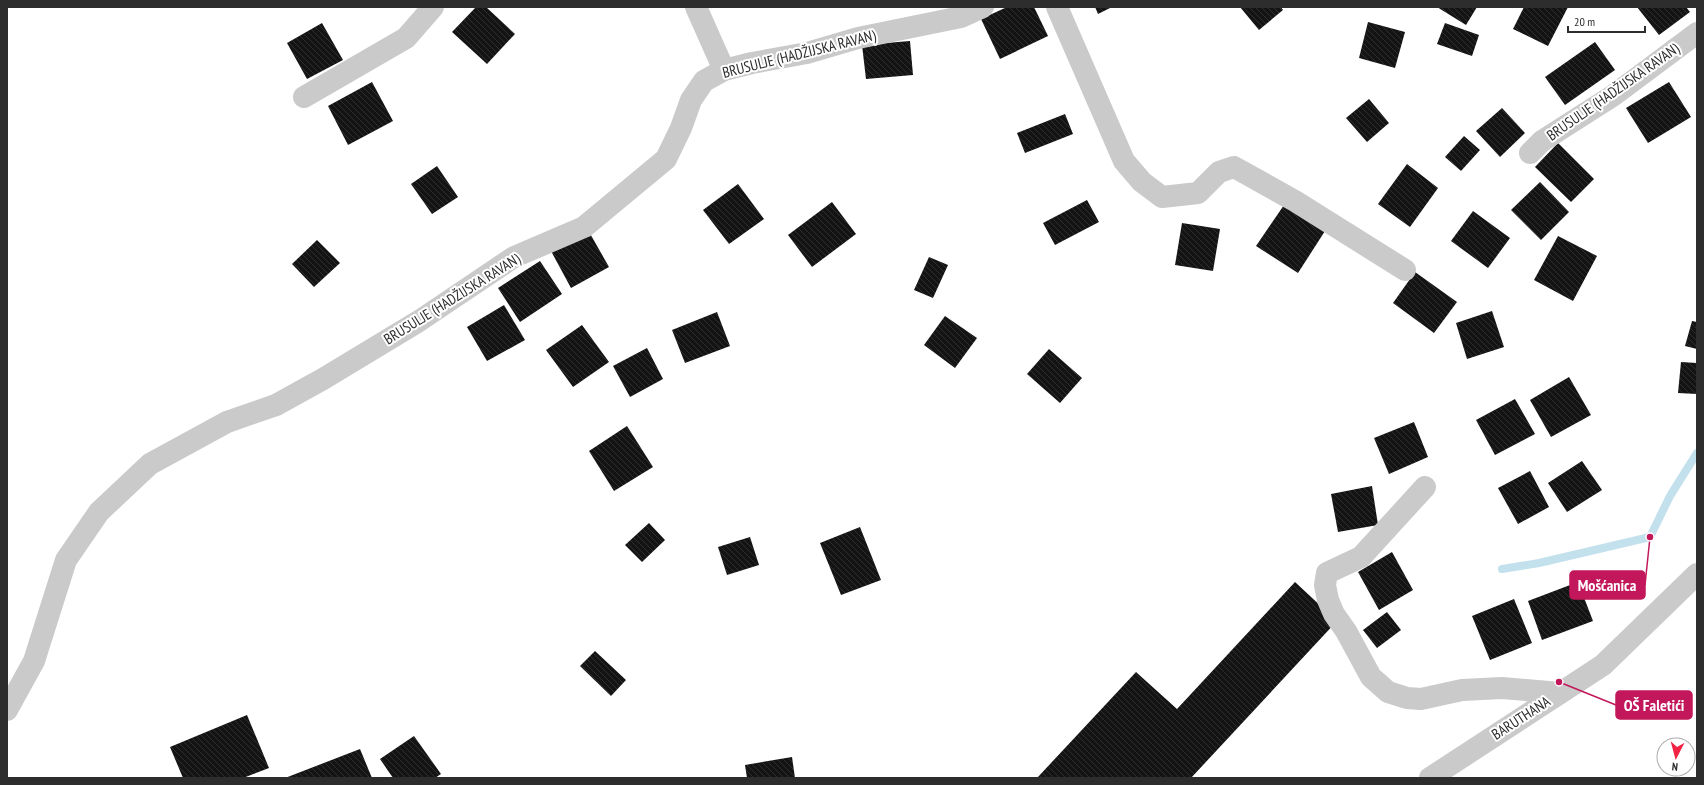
<svg xmlns="http://www.w3.org/2000/svg" width="1704" height="785" viewBox="0 0 1704 785" font-family="'PT Sans Narrow',sans-serif">
<style>
.lines{fill:none;stroke-linecap:round;stroke-linejoin:round}
.stream{stroke:#c3e0ed;stroke-width:8}
.building{fill:url(#building-back-hatch)}
.street{stroke:#cacaca;stroke-width:22}
.labels{text-anchor:middle;stroke-width:4;stroke-linejoin:round;paint-order:stroke}
.street-label{font-size:15px;fill:#2d2d2d;stroke:#fff}
.leader{fill:none;stroke:#c2185b;stroke-width:1.5}
.callout-dot{fill:#c2185b;stroke:#fff;stroke-width:1.5}
.callout{fill:#c2185b;stroke:#c2185b;stroke-width:1.5}
.callout-label{font-size:16px;text-anchor:middle;font-weight:bold;fill:#fff}
</style>
<defs>
<pattern id="building-back-hatch" width="6" height="6" patternUnits="userSpaceOnUse"><rect width="6" height="6" fill="#141414"/><path d="M-1 5l2 2M0 0l6 6M5-1l2 2" fill="none" stroke="#2e2e2e"/></pattern>
</defs>
<rect width="100%" height="100%" fill="#fff"/>
<g class="lines">
<path class="stream" d="M1502 569 1539 563 1650 537 1670 496 1697 453"/>
</g>
<g class="building">
<path d="M476 7H486L515 34 487 64 452 32Z"/>
<path d="M1007 7H1034L1048 36 1000 59 981 19Z"/>
<path d="M1095 7H1112L1098 14Z"/>
<path d="M1240 7H1281L1283 10 1259 30Z"/>
<path d="M1437 7H1477L1466 25Z"/>
<path d="M1524 7H1568L1548 46 1513 29Z"/>
<path d="M1637 7H1686L1690 12 1659 35Z"/>
<path d="M1368 22 1405 32 1395 68 1359 58Z"/>
<path d="M322 23 343 60 307 79 287 43Z"/>
<path d="M1445 23 1479 35 1472 56 1437 44Z"/>
<path d="M910 41 913 75 866 79 862 45Z"/>
<path d="M1595 42 1615 70 1565 105 1545 77Z"/>
<path d="M372 82 393 121 348 145 328 106Z"/>
<path d="M1669 82 1691 117 1648 143 1626 108Z"/>
<path d="M1369 99 1389 123 1367 142 1346 118Z"/>
<path d="M1502 108 1525 133 1500 157 1476 131Z"/>
<path d="M1065 114 1073 134 1025 153 1017 133Z"/>
<path d="M1464 136 1480 150 1461 171 1445 157Z"/>
<path d="M1558 143 1594 179 1571 202 1535 167Z"/>
<path d="M1407 164 1438 188 1410 227 1378 204Z"/>
<path d="M437 166 458 197 432 214 411 184Z"/>
<path d="M1540 182 1569 212 1541 240 1511 210Z"/>
<path d="M738 184 764 219 729 244 703 210Z"/>
<path d="M1087 200 1099 222 1055 245 1043 223Z"/>
<path d="M832 202 856 234 812 267 788 235Z"/>
<path d="M1284 205 1325 231 1298 273 1256 246Z"/>
<path d="M1473 211 1510 238 1488 268 1451 241Z"/>
<path d="M1182 223 1220 229 1213 271 1175 265Z"/>
<path d="M588 230 609 267 571 288 551 251Z"/>
<path d="M1558 236 1597 256 1573 301 1534 280Z"/>
<path d="M317 240 340 263 314 287 292 264Z"/>
<path d="M929 257 948 265 933 298 914 290Z"/>
<path d="M540 261 562 294 520 322 498 288Z"/>
<path d="M1415 272 1457 302 1434 333 1393 303Z"/>
<path d="M504 305 525 340 487 361 467 327Z"/>
<path d="M1492 311 1504 347 1467 359 1456 323Z"/>
<path d="M717 312 730 346 685 363 672 330Z"/>
<path d="M945 316 977 338 955 368 924 345Z"/>
<path d="M1692 321 1697 322V349L1685 346Z"/>
<path d="M582 325 609 362 573 387 546 350Z"/>
<path d="M647 348 663 379 630 397 613 366Z"/>
<path d="M1049 349 1082 378 1060 403 1027 374Z"/>
<path d="M1681 362 1697 363V394L1678 393Z"/>
<path d="M1569 377 1591 415 1551 437 1530 400Z"/>
<path d="M1515 399 1535 434 1495 455 1476 420Z"/>
<path d="M1414 422 1428 457 1389 474 1374 438Z"/>
<path d="M627 426 653 467 614 491 589 451Z"/>
<path d="M1582 461 1602 490 1567 512 1548 483Z"/>
<path d="M1530 471 1549 507 1518 524 1498 488Z"/>
<path d="M1372 486 1378 525 1338 532 1331 494Z"/>
<path d="M649 523 665 540 642 562 625 545Z"/>
<path d="M860 527 881 580 841 595 820 543Z"/>
<path d="M750 537 759 565 727 575 718 547Z"/>
<path d="M1392 552 1413 590 1379 610 1358 572Z"/>
<path d="M1295 582 1337 621 1191 778H1037L1136 672 1177 709Z"/>
<path d="M1578 582 1593 621 1542 640 1528 601Z"/>
<path d="M1514 599 1532 643 1490 660 1472 616Z"/>
<path d="M1387 612 1401 630 1377 648 1363 630Z"/>
<path d="M595 651 626 680 611 696 580 666Z"/>
<path d="M247 715 269 768 243 778H183L170 747Z"/>
<path d="M414 736 441 774 435 778H393L380 759Z"/>
<path d="M360 749 372 778H285Z"/>
<path d="M792 757 795 778H747L745 765Z"/>
</g>
<g class="lines">
<g class="street">
<path d="M696 7 724 70"/>
<path d="M1057 7 1124 161 1142 182 1162 197 1198 193 1219 172 1234 167 1295 201 1405 270"/>
<path d="M304 97 406 38 433 7"/>
<path d="M1530 153 1542 141 1614 95 1697 33"/>
<path d="M1425 487 1361 557 1327 573 1325 585 1328 600 1334 614 1346 631 1371 677 1388 692 1407 698 1421 699 1462 690 1502 688 1560 693"/>
<path d="M7 710 34 661 66 560 99 512 150 464 227 422 276 405 323 379 419 321 514 257 584 227 666 159 681 128 691 100 704 81 724 70 752 63 807 53 858 38 961 17 983 7"/>
<path d="M1430 778 1603 665 1697 574"/>
</g>
</g>
<g class="labels">
<g class="street-label">
<text transform="translate(799 54) rotate(-14)" y="5">BRUSULJE (HADŽIJSKA RAVAN)</text>
<text transform="translate(1613 92) rotate(-35)" y="5">BRUSULJE (HADŽIJSKA RAVAN)</text>
<text transform="translate(452 299) rotate(-32)" y="5">BRUSULJE (HADŽIJSKA RAVAN)</text>
<text transform="translate(1521 718) rotate(-33)" y="5">BARUTHANA</text>
</g>
</g>
<path class="leader" d="M1650 537L1645 585M1559 682L1616 705"/>
<g class="callout-dot">
<circle cx="1650" cy="537" r="4"/>
<circle cx="1559" cy="682" r="4"/>
</g>
<g class="callout">
<rect x="1570" y="571" width="75" height="28" rx="4"/>
<rect x="1616" y="691" width="76" height="28" rx="4"/>
</g>
<g class="callout-label">
<text x="1607" y="591">Mošćanica</text>
<text x="1654" y="711">OŠ Faletići</text>
</g>
<rect width="1704" height="785" fill="none" stroke="#2d2d2d" stroke-width="16"/>
<g transform="translate(1676 757) rotate(186)"><circle r="19" fill="#ffffff" stroke="#ababab"/>
<path d="M0-3L7 15L0 10L-7 15Z" fill="#f12242"/>
<text y="-6" font-size="11" font-weight="bold" text-anchor="middle" fill="#2d2d2d">N</text>
</g>
<path d="M1568 26v6h77v-6" fill="none" stroke="#2d2d2d" stroke-width="2"/>
<text x="1574" y="26" font-size="12" fill="#2d2d2d" stroke="#ffffff" stroke-width="3" paint-order="stroke">20 m</text>
</svg>
